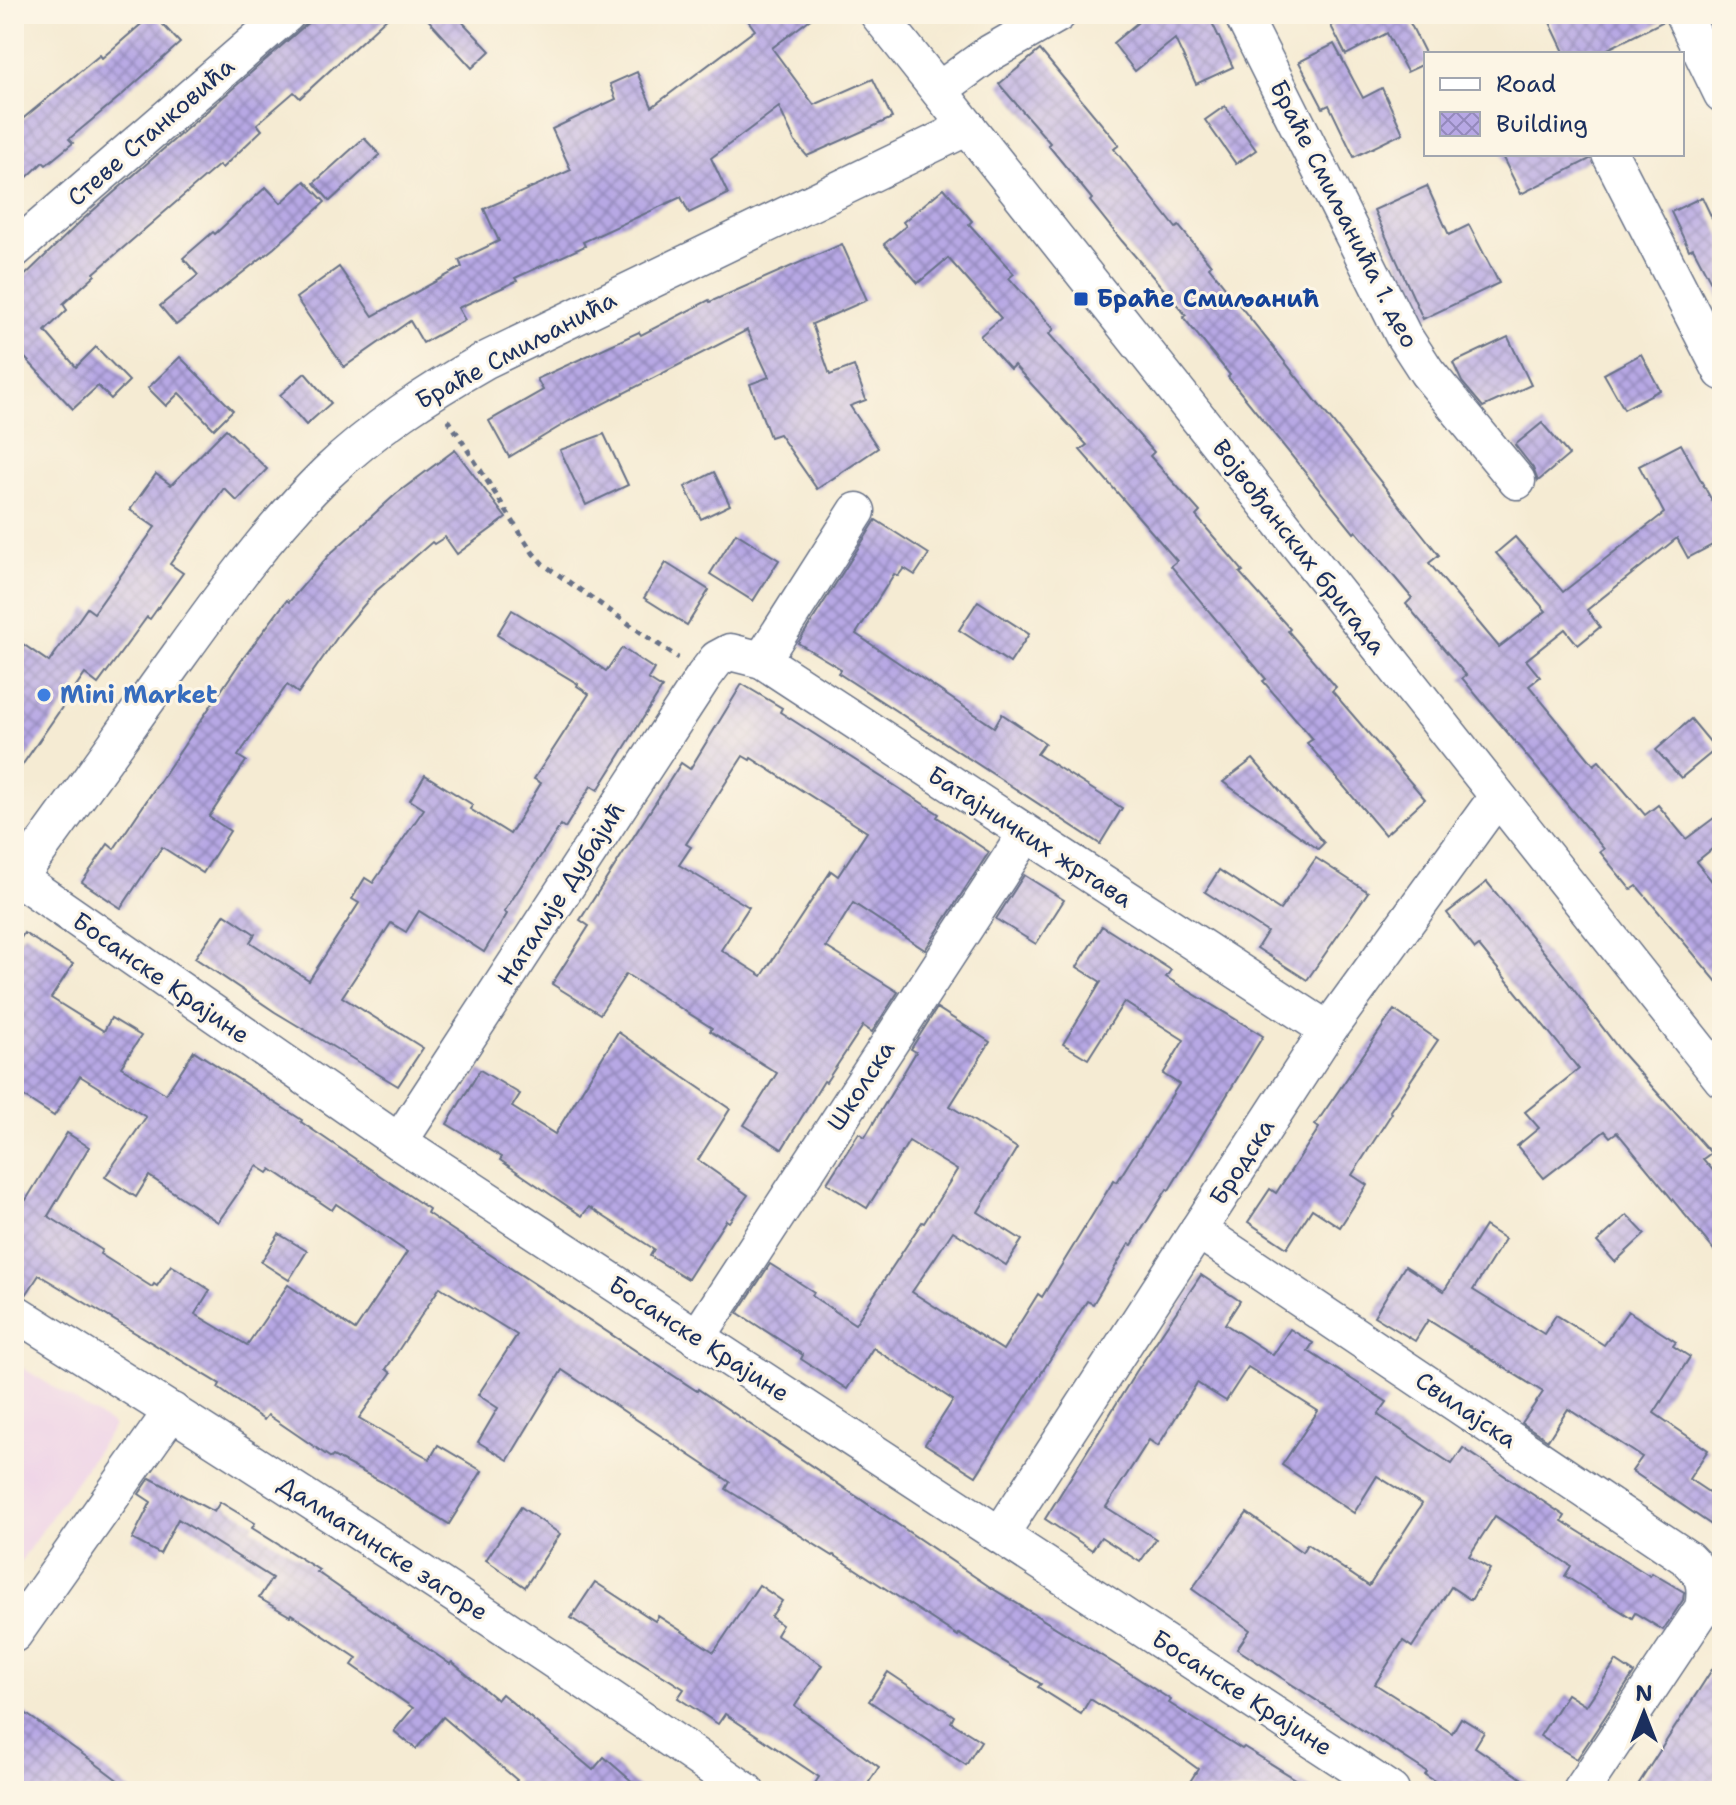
<svg xmlns="http://www.w3.org/2000/svg" width="1736" height="1805" viewBox="0 0 1736 1805" font-family="'Shantell Sans',sans-serif">
<style>
.built{fill:#edd0e8}
.building{fill:url(#building-cross-hatch);fill-rule:evenodd}
.lines{fill:none;stroke-linecap:round;stroke-linejoin:round}
.minor-casing{stroke:#677187;stroke-width:39}
.path{stroke:#677187;stroke-width:5;stroke-dasharray:6 6;stroke-linecap:butt}
.minor{stroke:#fff;stroke-width:36}
.transit-dot{fill:#1a4fb4;stroke:#fcf5e5;stroke-width:3}
.shop-dot{fill:#3f7fe0;stroke:#fcf5e5;stroke-width:3}
.labels{text-anchor:middle;stroke-width:6;stroke-linejoin:round;paint-order:stroke}
.street-label{font-size:24px;fill:#1b2f5e;stroke:#fcf5e5}
.transit-label{font-size:24px;font-weight:bold;fill:#164399;stroke:#fcf5e5;text-anchor:start}
.shop-label{font-size:24px;font-weight:bold;fill:#366cbe;stroke:#fcf5e5;text-anchor:start}
</style>
<defs>
<pattern id="building-cross-hatch" width="8" height="8" patternUnits="userSpaceOnUse" patternTransform="scale(2)"><rect width="8" height="8" fill="#b7a8e4"/><path d="M0 0l8 8M0 8l8-8" fill="none" stroke="#9489bc"/></pattern>
</defs>
<rect width="100%" height="100%" fill="#fcf5e5"/>
<filter id="ink" filterUnits="userSpaceOnUse"><feTurbulence type="fractalNoise" baseFrequency=".0125" numOctaves="2"/><feDisplacementMap in="SourceGraphic" scale="16" xChannelSelector="R" yChannelSelector="G"/><feConvolveMatrix kernelMatrix="1 2 1 2 8 2 1 2 1" color-interpolation-filters="sRGB"/></filter>
<filter id="wash" filterUnits="userSpaceOnUse"><feTurbulence type="fractalNoise" baseFrequency=".006" numOctaves="4" result="noise"/><feDisplacementMap in="SourceGraphic" scale="32" xChannelSelector="R" yChannelSelector="G"/><feGaussianBlur stdDeviation="1.8" result="paint"/><feColorMatrix in="noise" values="0 0 0 0 0 0 0 0 0 0 0 0 0 0 0 0 0 1.4 0 .05"/><feComposite in="paint" operator="in"/></filter>
<g filter="url(#wash)">
<rect width="100%" height="100%" fill="#f5ebd3"/>
<path class="built" d="M14 1362 114 1426 14 1571Z"/>
<g id="blocks">
<g class="building">
<path d="M153 14 180 43 123 94 69 139 73 143 46 165 43 162 14 190V126L100 55 102 58Z"/>
<path d="M318 14H391L300 98 294 92 257 124 262 130 222 168 219 165 94 273 95 275 63 304 67 310 45 331 76 367 96 347 129 381 111 399 98 386 73 409 14 346V286L80 222Z"/>
<path d="M423 14H455L490 51 472 68Z"/>
<path d="M743 14H817L772 48 814 105 873 79 892 118 807 156 795 142 779 107 711 158 728 194 689 213 681 197 583 242 585 246 515 278 517 281 458 308 465 320 423 343 410 321 344 367 296 298 339 267 373 316 462 267 459 260 499 241 484 209 571 170 552 129 616 99 610 84 637 72 652 107 755 30Z"/>
<path d="M1148 14H1208L1233 67 1196 84 1175 39 1135 71 1113 43Z"/>
<path d="M1353 14H1423L1409 21 1426 55V63L1407 72 1387 33 1346 55 1331 26Z"/>
<path d="M1546 14H1662L1664 21 1598 54H1565Z"/>
<path d="M1334 44 1363 98 1382 88 1403 133 1354 157 1329 105 1323 108 1299 62Z"/>
<path d="M1040 50 1119 145 1114 149 1176 228 1179 226 1211 265 1209 267 1439 555 1429 563 1499 647 1546 611 1496 553 1515 537 1563 592 1664 513 1639 466 1681 444 1722 519V540L1688 558 1677 538 1587 610 1600 627 1578 645 1565 629 1526 660 1540 677 1529 686 1594 765 1599 761 1645 815 1658 805 1686 839 1722 812V841L1696 862 1722 893V988L1637 886 1631 890 1600 852 1604 849 1462 678 1466 675 1406 604 1412 598 1356 531 1354 533 1228 377 1230 375 1183 317 1186 315 1122 241 1090 201 1092 199 1048 145 1050 143 999 84Z"/>
<path d="M1225 106 1256 150 1236 164 1205 120Z"/>
<path d="M364 138 380 155 330 201 314 183Z"/>
<path d="M1501 154H1589L1590 159 1521 194Z"/>
<path d="M305 181 325 202 274 248 176 325 160 306 198 275 183 258 213 232 215 234 266 187 281 203Z"/>
<path d="M1427 186 1449 235 1469 225 1499 283 1423 319 1374 210Z"/>
<path d="M944 188 972 221 969 224 1014 274 1009 278 1054 329 1049 334 1154 452 1150 456 1200 512 1196 516 1243 571 1240 573 1290 629 1288 631 1336 687 1332 691 1425 799 1385 835 1307 743 1313 739 1263 681 1266 679 1171 566 1177 561 1080 450 1087 445 1014 365 1010 369 980 336 1001 318 948 258 918 283 884 244 906 226 903 222Z"/>
<path d="M1702 197 1722 239V303L1693 248 1689 250 1671 212Z"/>
<path d="M842 244 867 300 812 324 830 375 854 366 866 400 850 406 878 448 817 489 779 434 770 437 750 384 769 377 747 330 569 421 509 457 489 421 543 390 537 379 639 332 641 335 709 300 710 302Z"/>
<path d="M1508 337 1531 385 1483 407 1462 382 1453 363Z"/>
<path d="M1641 354 1660 390 1624 409 1604 374Z"/>
<path d="M180 357 233 410 214 429 179 393 166 406 148 388Z"/>
<path d="M305 373 331 403 306 425 280 395Z"/>
<path d="M1542 423 1569 455 1538 481 1533 468 1515 445Z"/>
<path d="M226 429 267 469 237 501 224 488 170 564 183 573 150 619 147 617 98 684 85 674 14 777V638L49 662 87 608 94 613 155 527 130 510 156 474 171 485Z"/>
<path d="M604 434 628 485 586 505 560 450Z"/>
<path d="M455 450 506 518 457 554 445 537 434 544 432 542 375 592 341 632 298 693 287 685 238 756 246 761 209 817 230 831 203 873 162 847 121 908 82 882 108 844 114 849 241 661 287 600 289 602 329 555 396 494Z"/>
<path d="M714 472 730 505 701 519 685 487Z"/>
<path d="M876 520 929 554 915 575 904 568 898 576 894 574 856 634 994 727 1002 714 1045 743 1037 754 1122 808 1100 844 838 673 841 669 798 643Z"/>
<path d="M736 533 779 560 753 601 710 574Z"/>
<path d="M666 563 709 590 687 625 644 598Z"/>
<path d="M978 601 1029 634 1010 663 959 630Z"/>
<path d="M512 610 562 640 606 671 622 648 654 669 648 679 662 688 598 790 591 786 565 828 561 825 504 912 507 914 484 952 419 911 406 932 391 923 342 997 423 1048 398 1086 275 1012 195 958 225 914 255 934 250 942 309 980 359 903 352 899 365 878 373 883 424 809 410 800 425 775 473 805 470 809 510 834 541 783 534 779 589 694 577 686 578 684 497 635Z"/>
<path d="M742 684 782 708 780 712 939 814 937 817 989 852 925 950 853 903 826 947 898 992 872 1032 863 1026 826 1082 824 1081 782 1149 744 1125 777 1073 710 1031 712 1028 626 974 600 1014 552 984 589 926 580 920 681 763 690 769ZM743 756 750 760 751 758 867 832 838 876 831 871 762 976 721 950 749 907 679 865 691 847 686 844Z"/>
<path d="M1691 719 1716 749 1681 778 1656 750Z"/>
<path d="M1253 759 1324 843 1318 849 1223 782Z"/>
<path d="M1316 858 1368 892 1307 980 1257 948 1267 932 1205 892 1219 870 1280 910Z"/>
<path d="M1024 875 1064 900 1036 944 996 919Z"/>
<path d="M1487 882 1561 973 1622 1053 1711 1153 1703 1159 1722 1181V1260L1617 1132 1610 1137 1605 1131 1544 1178 1517 1146 1539 1128 1525 1112 1579 1069 1479 946 1475 949 1447 913Z"/>
<path d="M1102 926 1171 970 1166 977 1263 1036 1169 1190 1167 1189 1132 1245 1129 1244 1093 1304 1087 1301 976 1476 925 1444 953 1400 873 1348 847 1389 801 1359 803 1355 738 1313 770 1264 814 1292 812 1296 855 1324 922 1222 924 1223 957 1170 909 1141 867 1208 827 1183 859 1133 865 1137 916 1052 911 1049 937 1008 990 1042 950 1106 1017 1148 978 1212 1022 1240 1006 1265 953 1231 912 1292 1003 1350 1038 1294 1042 1297 1114 1180 1117 1182 1179 1084 1163 1074 1184 1040 1124 1002 1088 1059 1063 1044 1101 982 1077 967Z"/>
<path d="M24 933 73 964 51 998 104 1031 111 1018 141 1036 121 1067 166 1094 194 1051 302 1120 301 1122 429 1209 427 1213 697 1391 698 1389 990 1587 1128 1672 1171 1700 1169 1703 1242 1749 1244 1747 1315 1791H1184L1198 1769 1169 1748 1090 1699 1081 1714 1038 1687 1041 1684 959 1634 958 1636 834 1555 833 1556 726 1489 730 1482 562 1370 508 1460 478 1442 498 1408 478 1395 517 1335 440 1287 386 1369 391 1373 359 1418 430 1459 438 1445 482 1471 449 1524 382 1482 333 1456 331 1458 268 1415 264 1420 218 1388 220 1384 39 1275 26 1295 14 1291V1193L26 1200 67 1133 89 1147 48 1216 102 1250 100 1254 152 1287 154 1284 157 1286 171 1265 210 1290 195 1314 247 1345 288 1285 355 1330 407 1252 336 1204 332 1210 271 1169 268 1173 257 1166 218 1222 149 1176 136 1197 105 1177 146 1117 80 1076 54 1116 14 1090V949Z"/>
<path d="M1394 1010 1438 1040 1390 1111 1392 1113 1352 1175 1367 1185 1340 1227 1312 1209 1287 1248 1248 1222 1270 1189 1276 1193 1319 1128 1315 1125Z"/>
<path d="M618 1032 730 1109 698 1160 748 1195 729 1222 726 1220 688 1279 650 1256 654 1249 589 1207 582 1216 500 1160 502 1157 447 1124 480 1070 520 1094 512 1107 555 1134Z"/>
<path d="M1627 1215 1645 1234 1615 1262 1597 1242Z"/>
<path d="M1485 1226 1505 1239 1473 1290 1544 1334 1556 1315 1604 1345 1628 1311 1676 1342 1673 1346 1690 1357 1654 1413 1708 1450 1689 1479 1722 1501V1532L1632 1471 1642 1457 1568 1409 1548 1440 1522 1423 1543 1392 1428 1320 1415 1341 1374 1316 1405 1266 1444 1291Z"/>
<path d="M279 1234 307 1251 289 1280 261 1262Z"/>
<path d="M1201 1275 1240 1301 1225 1324 1273 1355 1290 1329 1313 1343 1308 1351 1387 1402 1378 1415 1452 1464 1463 1448 1565 1516 1562 1521 1650 1576 1652 1573 1684 1592 1683 1600 1663 1630 1635 1613 1632 1618 1565 1576 1571 1566 1495 1516 1469 1556 1490 1569 1471 1600 1451 1587 1412 1647 1403 1641 1375 1684 1452 1733 1461 1718 1484 1732 1475 1747 1540 1791H1451L1425 1775 1427 1772 1237 1649 1250 1630 1192 1589 1247 1513 1302 1552 1307 1544 1369 1586 1422 1504 1377 1476 1354 1513 1282 1465 1318 1411 1248 1367 1226 1401 1197 1383 1158 1446 1149 1440 1106 1507 1156 1539 1140 1562 1101 1537 1092 1550 1045 1519 1136 1372Z"/>
<path d="M150 1478 214 1512 220 1502 255 1523 252 1528 319 1570 317 1572 450 1664 452 1662 497 1700 502 1694 593 1770 604 1757 643 1791H507L517 1780 443 1717 416 1749 394 1731 413 1708 352 1665 357 1658 291 1614 290 1616 259 1598 272 1578 178 1519 160 1554 132 1539 151 1502 139 1494Z"/>
<path d="M521 1507 560 1534 525 1587 486 1560Z"/>
<path d="M595 1582 655 1621 658 1616 714 1652 759 1585 782 1601 771 1617 782 1625 776 1635 822 1665 795 1706 879 1767 863 1791H810L819 1777 725 1714 718 1724 678 1698 684 1689 571 1618Z"/>
<path d="M1722 1654V1768L1707 1791H1634Z"/>
<path d="M1616 1661 1634 1673 1577 1759 1540 1736 1567 1694 1586 1706Z"/>
<path d="M888 1672 954 1716 951 1722 981 1741 966 1765 869 1701Z"/>
<path d="M14 1705 95 1763 132 1791H23L14 1785Z"/>
</g>
</g>
</g>
<g filter="url(#ink)">
<use href="#blocks" fill-opacity="0" stroke="#677187" stroke-width="2"/>
<g class="lines">
<g class="minor-casing">
<g id="minor">
<path d="M878 14 1722 1079"/>
<path d="M1242 14 1403 335 1427 372 1517 481"/>
<path d="M1683 14 1722 94"/>
<path d="M939 90 990 53 1058 14"/>
<path d="M1610 154 1722 372"/>
<path d="M14 250 287 14"/>
<path d="M762 660 857 511"/>
<path d="M14 875 399 1142 1391 1791"/>
<path d="M14 884C70 809 123 733 178 657 224 593 270 529 327 473 374 428 428 393 484 361L968 127"/>
<path d="M399 1142 704 676 717 659 730 652 762 660 1328 1030"/>
<path d="M1198 1230 1688 1559C1704 1574 1707 1586 1703 1608L1581 1791"/>
<path d="M14 1312C261 1467 507 1625 746 1791"/>
<path d="M697 1338 1026 834"/>
<path d="M1000 1535 1328 1030 1497 797"/>
<path d="M14 1634 172 1411"/>
</g>
</g>
<path class="path" d="M448 419 533 553 543 564 678 658"/>
<use href="#minor" class="minor"/>
</g>
</g>
<rect class="transit-dot" x="1073" y="291" width="16" height="16" rx="4"/>
<circle class="shop-dot" cx="44" cy="695" r="8"/>
<g class="labels">
<g class="street-label">
<text transform="translate(151 132) rotate(-41)" y="8">Стеве Станковића</text>
<text transform="translate(1344 214) rotate(63)" y="8">Браће Смиљанића 1. део</text>
<text transform="translate(516 350) rotate(-28)" y="8">Браће Смиљанића</text>
<text transform="translate(1299 547) rotate(52)" y="8">Војвођанских бригада</text>
<text transform="translate(1030 837) rotate(33)" y="8">Батајничких жртава</text>
<text transform="translate(561 894) rotate(-57)" y="8">Наталије Дубајић</text>
<text transform="translate(161 978) rotate(35)" y="8">Босанске Крајине</text>
<text transform="translate(861 1086) rotate(-57)" y="8">Школска</text>
<text transform="translate(1242 1162) rotate(-57)" y="8">Бродска</text>
<text transform="translate(699 1339) rotate(33)" y="8">Босанске Крајине</text>
<text transform="translate(1466 1410) rotate(34)" y="8">Свилајска</text>
<text transform="translate(383 1548) rotate(33)" y="8">Далматинске загоре</text>
<text transform="translate(1242 1693) rotate(33)" y="8">Босанске Крајине</text>
</g>
<g class="transit-label">
<text x="1097" y="307">Браће Смиљанић</text>
</g>
<g class="shop-label">
<text x="60" y="703">Mini Market</text>
</g>
</g>
<rect width="1736" height="1805" fill="none" stroke="#fcf5e5" stroke-width="48"/>
<rect x="1424" y="52" width="260" height="104" fill="#fcf5e5" stroke="#a2a6af" stroke-width="2"/>
<rect x="1440" y="78" width="40" height="12" fill="#ffffff" stroke="#a2a6af" stroke-width="2"/>
<text x="1496" y="92" font-size="24" fill="#1b2f5e">Road</text>
<rect x="1440" y="112" width="40" height="24" fill="url(#building-cross-hatch)" stroke="#a2a6af" stroke-width="2"/>
<text x="1496" y="132" font-size="24" fill="#1b2f5e">Building</text>
<g transform="translate(1644 1713)" stroke="#fcf5e5" stroke-width="6" paint-order="stroke">
<path d="M0-6L14 30L0 20L-14 30Z" fill="#1b2f5e"/>
<text y="-12" font-size="22" font-weight="bold" text-anchor="middle" fill="#1b2f5e">N</text>
</g>
</svg>
